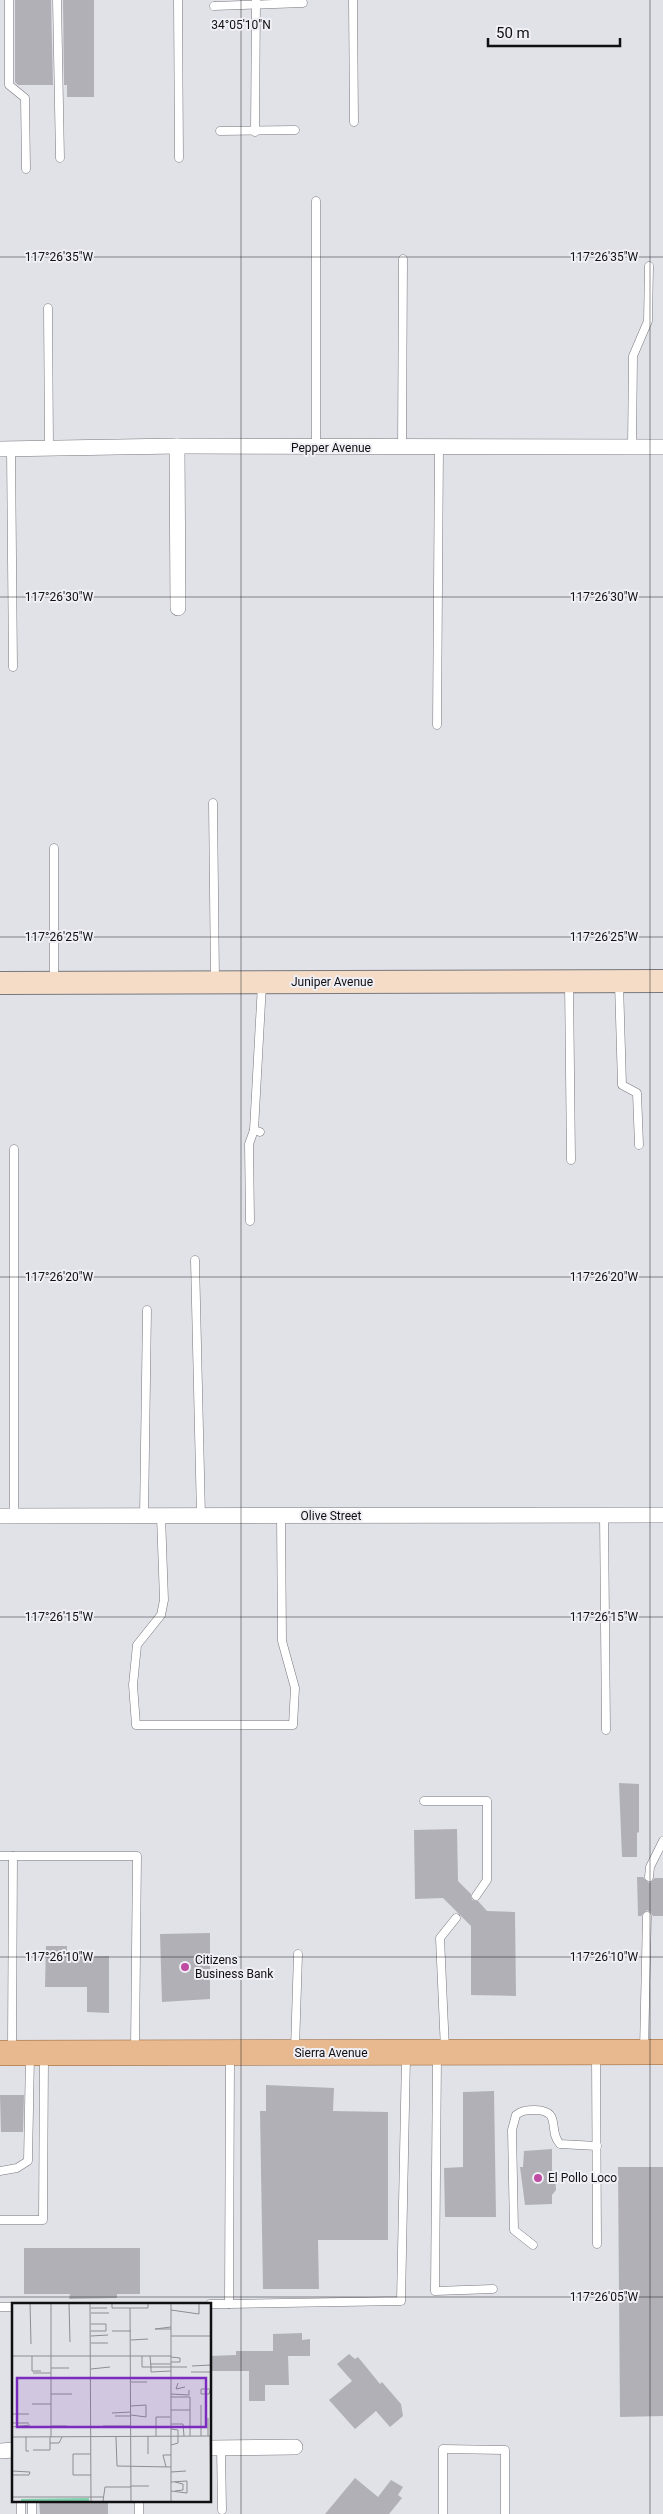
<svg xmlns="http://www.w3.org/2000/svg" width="663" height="2514" viewBox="0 0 663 2514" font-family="Roboto,sans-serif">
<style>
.building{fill:#b0b0b6}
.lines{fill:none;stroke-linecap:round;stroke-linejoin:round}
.lane-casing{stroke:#78787d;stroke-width:9}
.street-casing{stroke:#78787d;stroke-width:16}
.secondary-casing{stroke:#78787d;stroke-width:24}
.primary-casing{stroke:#935f32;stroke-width:26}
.lane{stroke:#fff;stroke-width:8}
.street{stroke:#fff;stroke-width:15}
.secondary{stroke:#f4dcc7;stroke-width:22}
.primary{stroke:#e8b98e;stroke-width:25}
.ticks{fill:none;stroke:#101012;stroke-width:1;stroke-opacity:0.45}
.poi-dot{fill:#c14ba3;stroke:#efeff5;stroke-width:2}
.labels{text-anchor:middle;stroke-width:4;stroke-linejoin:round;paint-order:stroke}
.street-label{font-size:12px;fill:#101012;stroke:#efeff5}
.poi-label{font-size:12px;fill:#101012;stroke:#efeff5;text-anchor:start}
.inset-road{fill:none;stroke:#8d8e92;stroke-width:1}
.view{fill:#7b2cbf;fill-opacity:0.15;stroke:#7b2cbf;stroke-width:2.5}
.inset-edge{fill:none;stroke:#101012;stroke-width:2.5}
.ticks-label{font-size:12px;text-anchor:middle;fill:#101012;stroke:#efeff5;stroke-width:4;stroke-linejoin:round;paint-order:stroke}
</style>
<rect width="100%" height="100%" fill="#e1e2e8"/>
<g class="building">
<path d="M15 0H51L53 85H18L15 82Z"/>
<path d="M63 0H94V97H67V85H64Z"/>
<path d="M619 1783 639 1784V1832L637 1833V1857H622Z"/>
<path d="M457 1829 458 1881 471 1894 472 1900 478 1901 487 1911 515 1912 516 1996 471 1995V1926L443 1898 415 1899 414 1830Z"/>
<path d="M637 1877H643L649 1883 655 1878H663V1916H653L650 1912 647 1910 641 1916H638Z"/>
<path d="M210 1933V1999L162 2002 160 1934Z"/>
<path d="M46 1946H67V1957L109 1956V2013L87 2012V1987H45Z"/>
<path d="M266 2085 334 2088 333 2111 388 2112V2240H318L319 2289H263L260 2111H266Z"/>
<path d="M494 2091 496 2217H445L444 2168 463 2167V2092Z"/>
<path d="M0 2095H24L23 2132H1Z"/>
<path d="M552 2149V2173H555L556 2190 552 2195V2204L525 2205 520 2167H523L524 2151Z"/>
<path d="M618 2167H663V2416L620 2417Z"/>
<path d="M24 2248H140V2294H117V2298L69 2299 70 2294H24Z"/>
<path d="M302 2333V2340L310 2339V2356H288L289 2385H265V2401H249V2371H210V2356L236 2355V2351H273V2334Z"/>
<path d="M349 2354 355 2359 358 2357 380 2384 382 2382 401 2404 403 2416 390 2427 376 2411 355 2429 329 2400 352 2381 337 2364Z"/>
<path d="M355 2478 378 2497 391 2480 403 2487 398 2495 402 2498 389 2514H325Z"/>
<path d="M39 2500H108V2514H40Z"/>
</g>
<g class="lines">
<g class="lane-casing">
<g id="lane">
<path d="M9 0V85L25 98 26 169"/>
<path d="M57 0 60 158"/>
<path d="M178 0 179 158"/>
<path d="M353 0 354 122"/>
<path d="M214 6 303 3"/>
<path d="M220 131 295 130"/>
<path d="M255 132 256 0"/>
<path d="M48 308 49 449"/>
<path d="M632 447 633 356 648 321 649 266"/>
<path d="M316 448V201"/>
<path d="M402 448 403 259"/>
<path d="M11 449 13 667"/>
<path d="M437 725 439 447"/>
<path d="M213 803 215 980"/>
<path d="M54 848V981"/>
<path d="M569 983 571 1160"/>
<path d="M619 983 622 1085 637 1093 639 1145"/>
<path d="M260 1132 254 1130 262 984"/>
<path d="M14 1149V1516"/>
<path d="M250 1221 249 1144 254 1130"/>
<path d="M195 1260 201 1516"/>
<path d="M604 1515 606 1730"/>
<path d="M144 1516 147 1310"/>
<path d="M161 1516 164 1600 161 1615 137 1645 133 1685 136 1725H293L295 1688 282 1641 281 1516"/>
<path d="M424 1801H487V1880L476 1896"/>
<path d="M0 1856H137L135 2049"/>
<path d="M649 1877 650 1867 663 1841"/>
<path d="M12 2049 13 1856"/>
<path d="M295 2049 298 1954"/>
<path d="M445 2050 440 1938 456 1918"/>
<path d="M644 2050 647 1916"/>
<path d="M596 2056 597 2244"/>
<path d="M437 2057 435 2291 493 2289"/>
<path d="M0 2171 17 2168 28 2161 30 2056"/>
<path d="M0 2220H43L44 2057"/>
<path d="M533 2245 514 2230 512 2130 516 2115C522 2110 528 2110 535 2110 563 2111 547 2130 560 2144L597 2146"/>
<path d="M210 2304H229L230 2055"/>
<path d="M229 2304 401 2301 406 2057"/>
<path d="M0 2307H14"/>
<path d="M221 2448 222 2510"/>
<path d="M32 2500V2514"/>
<path d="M139 2500V2514"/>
<path d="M21 2514V2500"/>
<path d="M443 2514V2449L505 2450V2514"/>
</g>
</g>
<g class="street-casing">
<g id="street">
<path d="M177 446 178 608"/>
<path d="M0 449 177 446 663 447"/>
<path d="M0 1516 663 1515"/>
<path d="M210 2448 295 2447"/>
<path d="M0 2451 14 2450"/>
</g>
</g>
<g class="secondary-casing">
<path id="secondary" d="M0 983 663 981"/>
</g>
<g class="primary-casing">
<path id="primary" d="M0 2053 663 2052"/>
</g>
<use href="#lane" class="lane"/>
<use href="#street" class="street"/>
<use href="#secondary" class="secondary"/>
<use href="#primary" class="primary"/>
</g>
<path class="ticks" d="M241 0V2514M650 0V2514M0 257H663M0 597H663M0 937H663M0 1277H663M0 1617H663M0 1957H663M0 2297H663"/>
<g class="poi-dot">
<circle cx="185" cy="1967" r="5"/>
<circle cx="538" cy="2178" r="5"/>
</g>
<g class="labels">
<g class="street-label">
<text x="331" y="452">Pepper Avenue</text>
<text x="332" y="986">Juniper Avenue</text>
<text x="331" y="1520">Olive Street</text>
<text x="331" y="2057">Sierra Avenue</text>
</g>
<g class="poi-label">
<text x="195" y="1964">Citizens<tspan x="195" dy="14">Business Bank</tspan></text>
<text x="548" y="2182">El Pollo Loco</text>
</g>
</g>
<g transform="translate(12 2303)">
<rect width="199" height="199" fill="#e1e2e8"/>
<path d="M77 195V198H9V196Z" fill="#7dd0aa"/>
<path class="inset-road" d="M18 0 19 41M39 0V134M57 0 58 39M78 0 79 198M100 0V5H136V0M159 0V198M79 5H95M118 5 119 198M159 7 187 11V0M79 10H97M79 21H94V28H79M143 26 159 24M143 26H159M100 28H119M79 33 96 32M159 33H199M119 37 136 36M79 40H96M199 43V81M0 53H159M20 53V68H29M130 53V64H139L138 53M159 54 168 55V59H159M138 61H159M180 63 199 62M39 65H57M79 66 98 64M159 68 139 69V64H175M179 69H199M21 70H39M119 79H135M166 80 164 86 173 84M197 86H189V91H197L199 83M39 91H60M159 91 177 92V87M159 94H178V107M20 101H39M189 102V133M119 103 134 102V114L119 112M159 107H178V133M100 110 119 109M0 111H17M103 113H119M0 120H17M159 121H171L172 133M39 123H55M91 123H119M0 124 18 122M159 126 166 127V140L159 142M136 133V151M144 133V114H158M196 133V115M198 133 199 198M0 134 199 133M14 134V148H17M104 134 105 163 159 164M38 140H47L50 134M21 147H38V134M78 151H61V172H79M154 164 151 152H159M0 168 18 169 17 172H0M159 169 174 168M159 179 175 178V190L159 188M163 179 171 181V187L163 188M119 183H137M0 194H91M91 198 93 184H119"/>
<path class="view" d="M5 75H194V124H5Z"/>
<rect width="199" height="199" class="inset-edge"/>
</g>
<g class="ticks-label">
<text x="241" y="29">34°05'10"N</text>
<text x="604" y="261">117°26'35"W</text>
<text x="59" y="261">117°26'35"W</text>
<text x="604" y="601">117°26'30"W</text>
<text x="59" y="601">117°26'30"W</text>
<text x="604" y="941">117°26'25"W</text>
<text x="59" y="941">117°26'25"W</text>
<text x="604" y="1281">117°26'20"W</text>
<text x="59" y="1281">117°26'20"W</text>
<text x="604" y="1621">117°26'15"W</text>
<text x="59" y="1621">117°26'15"W</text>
<text x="59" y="1961">117°26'10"W</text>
<text x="604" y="1961">117°26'10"W</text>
<text x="604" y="2301">117°26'05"W</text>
</g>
<path d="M488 38v8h132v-8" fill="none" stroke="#101012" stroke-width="2.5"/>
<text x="496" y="38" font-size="15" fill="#101012" stroke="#efeff5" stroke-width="4" paint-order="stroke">50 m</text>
</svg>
